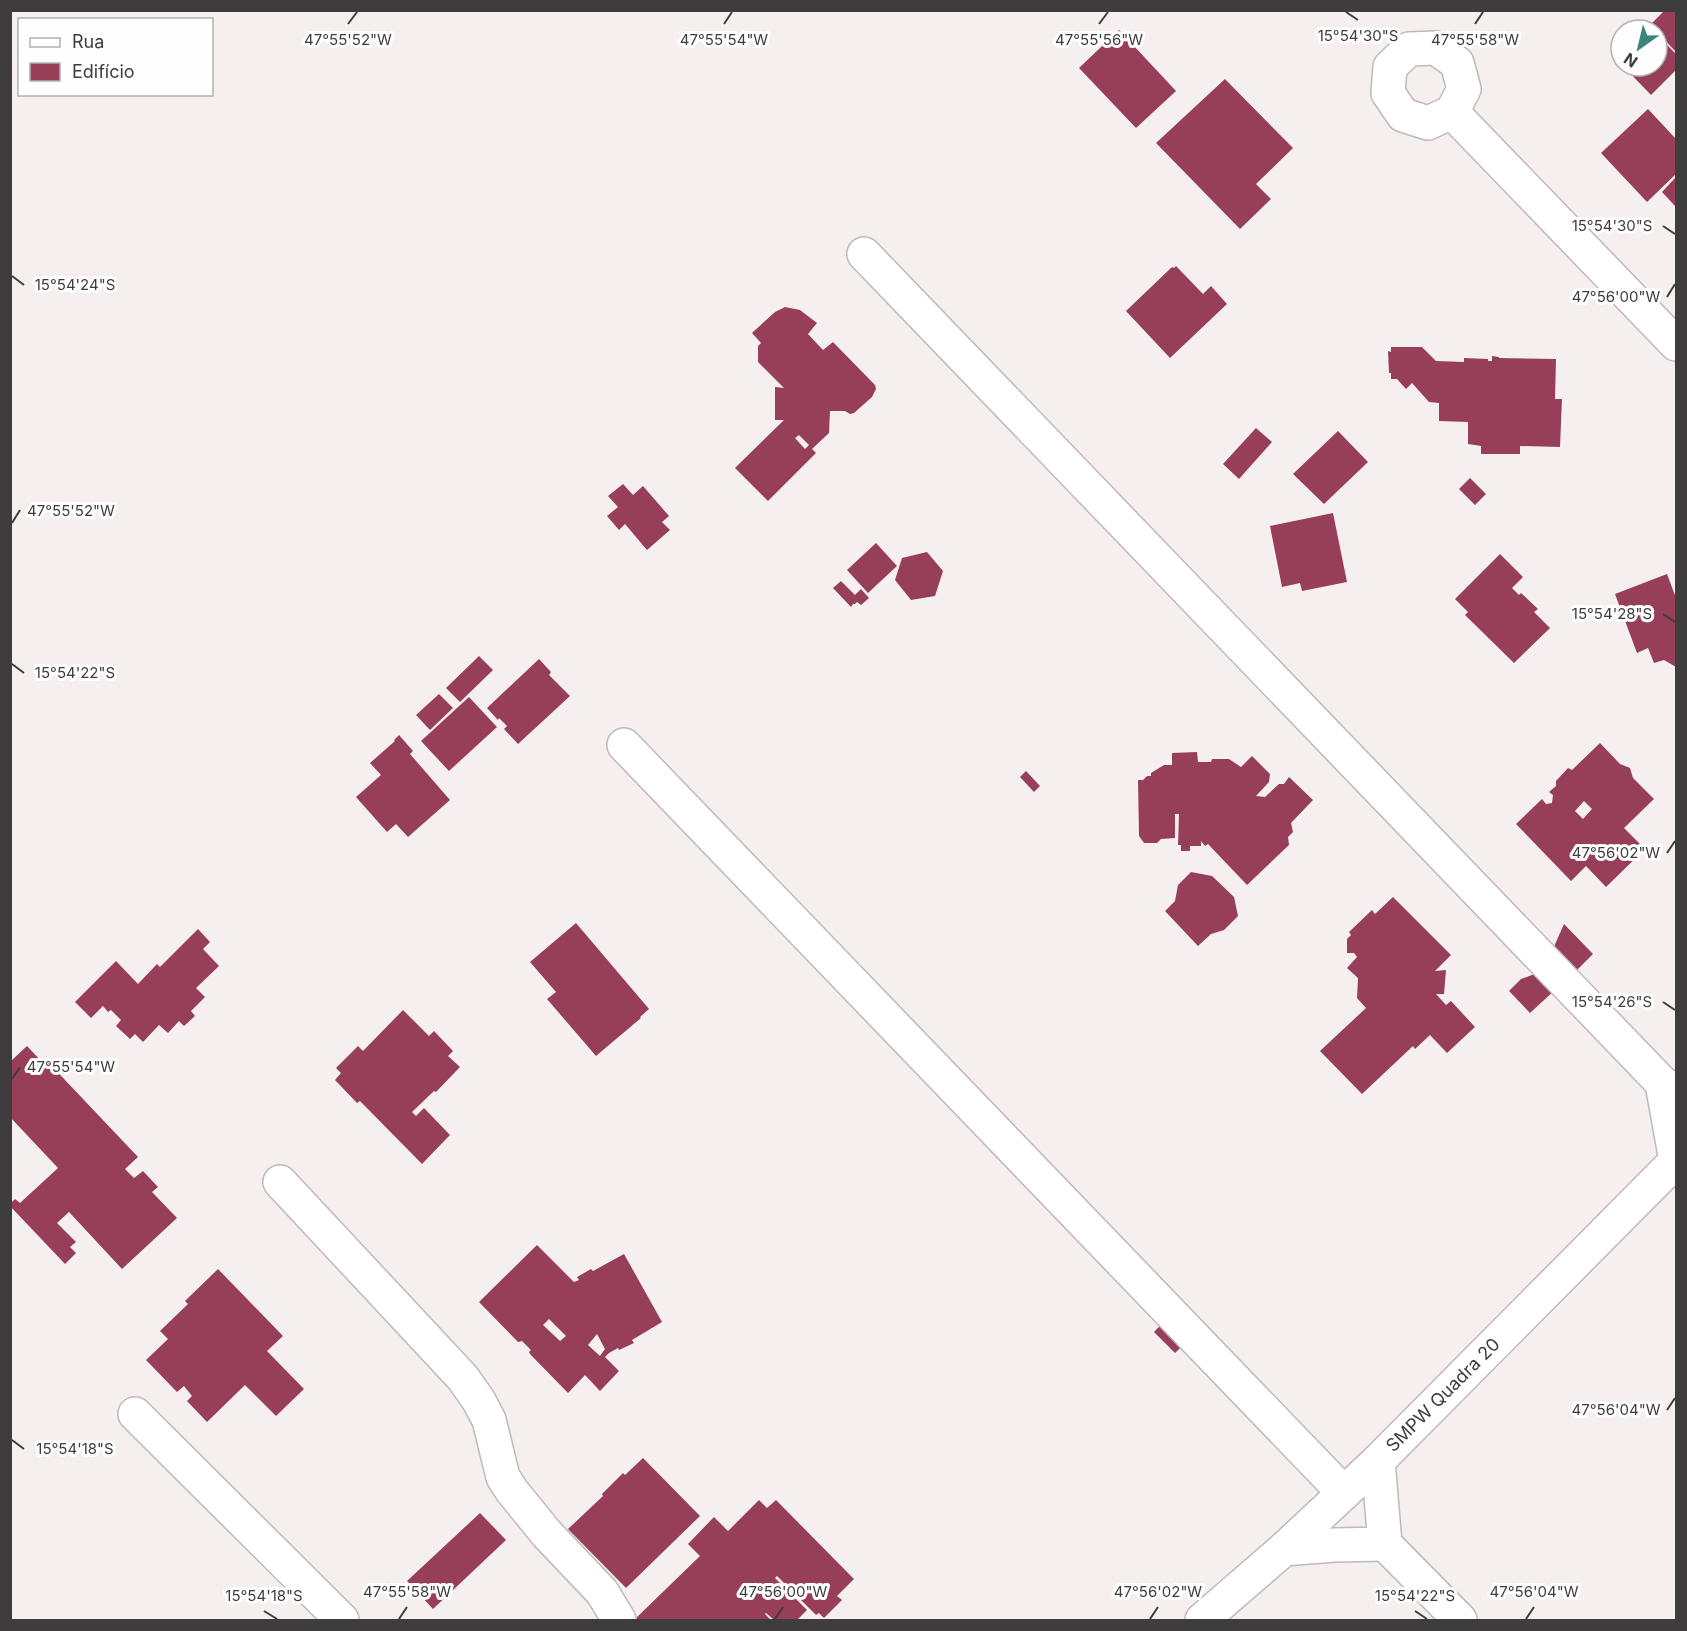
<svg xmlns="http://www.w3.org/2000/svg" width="1687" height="1631" viewBox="0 0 1687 1631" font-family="Inter,sans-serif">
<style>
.building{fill:#973e59;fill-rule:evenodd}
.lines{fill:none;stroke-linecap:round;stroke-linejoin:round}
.minor-casing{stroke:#bfb9ba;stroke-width:36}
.minor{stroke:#fff;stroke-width:33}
.ticks{fill:none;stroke:#3f3c3d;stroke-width:2}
.labels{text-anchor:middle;stroke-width:6;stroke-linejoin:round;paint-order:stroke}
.street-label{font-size:18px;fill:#3f3c3d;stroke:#fefefe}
.ticks-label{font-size:15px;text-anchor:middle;fill:#3f3c3d;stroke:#fefefe;stroke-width:6;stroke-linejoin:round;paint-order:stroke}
</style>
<rect width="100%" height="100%" fill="#f6eff0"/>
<g class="building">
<path d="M1665 10H1676V52L1657 32V30H1655L1650 25Z"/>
<path d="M1119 30 1176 91 1136 128 1079 68Z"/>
<path d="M1657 35 1676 54V70L1651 95 1623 66H1657Z"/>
<path d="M1621 51V64L1614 57Z"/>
<path d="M1225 79 1293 148 1256 184 1271 199 1240 229 1156 143Z"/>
<path d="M1648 109 1676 139V174L1647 202 1601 153Z"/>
<path d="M1676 177V207L1662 192Z"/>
<path d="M1176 266 1203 294 1211 286 1227 304 1170 358 1126 311 1172 267 1174 268Z"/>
<path d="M785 307 800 310 817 323 808 334 823 350 833 342 875 385 876 389 872 397 854 413 850 414 845 411H830L829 433 812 449 816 453 768 501 735 468 784 420H775V387L784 388 758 362V346L761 343 752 333 775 312ZM799 435 809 445 805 449 795 438Z"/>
<path d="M1391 347H1422L1436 361 1464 362V358L1488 359V361H1492V356L1499 357V358L1556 359 1555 399H1562L1560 447 1520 446V454H1481V446L1468 444V422L1439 421V403L1429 402 1412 383 1406 389 1397 379H1391V373H1389L1388 351 1391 352Z"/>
<path d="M1256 428 1272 442 1239 479 1223 464Z"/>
<path d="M1338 431 1368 462 1324 504 1293 474Z"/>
<path d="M1470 478 1486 494 1475 505 1459 489Z"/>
<path d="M623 484 633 495 643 486 669 516 662 522 670 530 647 550 625 524 619 530 607 516 618 507 608 496Z"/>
<path d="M1333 513 1347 582 1302 591 1300 583 1282 587 1270 526Z"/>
<path d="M876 543 897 566 868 593 847 570Z"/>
<path d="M927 552 943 571 935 596 911 600 895 580 902 558Z"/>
<path d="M1500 554 1523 577 1512 588 1519 595 1521 593 1538 609 1534 612 1550 628 1514 663 1465 615 1468 612 1455 599Z"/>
<path d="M1667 574 1676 598V667L1664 660 1654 663 1648 648 1637 653 1615 594Z"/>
<path d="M841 581 855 595 861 589 869 598 861 605 857 602 855 604H853L851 607 833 588Z"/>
<path d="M479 656 493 670 460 702 446 688Z"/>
<path d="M539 659 551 672 549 675 570 696 518 744 504 729 507 726 499 718 498 720 487 708Z"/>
<path d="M439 694 453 708 430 730 416 715Z"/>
<path d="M469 697 497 727 449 771 421 741Z"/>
<path d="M399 735 413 751 410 754 450 800 408 837 396 824 387 832 356 797 381 775 370 763 395 741 394 740Z"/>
<path d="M1600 743 1620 764 1630 768 1633 778 1654 799 1624 828 1645 849 1606 887 1586 866 1571 881 1516 824 1542 799 1546 804 1552 803 1553 795 1549 792 1556 786V781L1568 768 1572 770ZM1584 801 1592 809 1583 819 1575 811Z"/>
<path d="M1197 752 1198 762H1211L1212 759H1229L1241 767 1252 756 1270 774 1269 782 1256 796 1265 797 1279 784H1284L1289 777 1313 800 1291 823 1293 832 1288 837 1289 845 1247 885 1208 844 1205 846 1201 841V846H1190V851H1181V845H1178L1179 814H1175V838L1161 839 1157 843H1144L1139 836 1138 780H1143L1147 776H1151V773L1164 765H1172V753Z"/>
<path d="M1026 771 1040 786 1034 792 1020 777Z"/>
<path d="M1191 872 1212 876 1234 897 1238 916 1224 930 1211 934 1198 946 1165 911 1175 901 1178 885Z"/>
<path d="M1393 897 1451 955 1435 971 1446 970 1444 994H1436L1446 1005 1451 1001 1475 1027 1447 1053 1430 1035 1415 1049 1413 1046 1362 1094 1320 1051 1366 1008 1357 998 1358 978 1347 968 1357 957 1354 953H1347V939L1351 935 1349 932 1372 910 1375 914Z"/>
<path d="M576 923 649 1009 640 1017 641 1018 596 1056 547 999 556 992 530 962Z"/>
<path d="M1564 924 1593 954 1575 972 1553 949Z"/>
<path d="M198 929 210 942 203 949 219 966 196 988 205 997 191 1011 195 1016 184 1026 179 1021 168 1033 159 1025 143 1042 135 1034 130 1039 116 1026 121 1020 111 1010 108 1012 103 1006 91 1018 75 1002 116 961 138 984 157 964 160 967Z"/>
<path d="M1540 972 1556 989 1530 1013 1509 991 1521 979Z"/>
<path d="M403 1010 429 1036 434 1031 453 1051 448 1056 460 1067 436 1092 434 1091 412 1112 416 1116 424 1108 450 1135 422 1164 360 1101 357 1103 335 1080 341 1073 336 1068 358 1046 363 1051Z"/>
<path d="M27 1046 44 1064 47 1061 138 1157 125 1169 134 1178 143 1171 158 1187 152 1192 177 1218 122 1269 69 1212 57 1223 76 1242 70 1247 76 1253 65 1264 10 1206V1204L15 1199 20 1203 58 1168 10 1117V1062Z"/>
<path d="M537 1245 574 1282 579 1280 577 1277 591 1269 593 1271 624 1254 662 1322 632 1340 634 1343 619 1350 618 1348 609 1353 605 1357 619 1371 600 1391 585 1375 568 1393 530 1354 529 1352 531 1350 522 1341 518 1342 479 1302ZM549 1319 566 1336 560 1341 543 1325ZM597 1334 605 1349 600 1356 588 1345Z"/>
<path d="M218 1269 283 1336 267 1351 304 1389 276 1416 245 1385 207 1422 187 1401 192 1396 184 1386 177 1392 146 1360 168 1339 160 1331 188 1304 185 1301Z"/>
<path d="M1176 1309 1198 1331 1175 1353 1154 1332Z"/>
<path d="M643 1458 700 1516 626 1588 568 1529 603 1496 602 1494 623 1473 625 1475Z"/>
<path d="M759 1500 767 1508 776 1500 854 1579 837 1596 842 1600 824 1618 819 1613 816 1615 777 1576 775 1578 807 1610 797 1620H774L766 1613 765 1614 771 1620H638L636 1618 700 1556 688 1544 714 1517 728 1531Z"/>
<path d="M480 1513 506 1540 433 1609 407 1581Z"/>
</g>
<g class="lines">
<g class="minor-casing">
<g id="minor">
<path d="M1436 48 1457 63 1464 89 1452 112 1428 123 1403 115 1388 93 1390 67 1409 49Z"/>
<path d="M1452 112 1676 344"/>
<path d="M864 254 1662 1083 1676 1091"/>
<path d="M624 745 1344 1493"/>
<path d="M1662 1083 1676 1161"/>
<path d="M280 1182 463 1378 479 1401 489 1420 503 1477 512 1491 547 1534 602 1592 619 1620"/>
<path d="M135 1414 342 1620"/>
<path d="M1378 1461 1385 1544 1460 1620"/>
<path d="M1284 1549 1334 1545 1385 1544"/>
<path d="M1202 1620 1284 1549 1378 1461 1676 1161"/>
</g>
</g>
<use href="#minor" class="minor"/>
</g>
<path class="ticks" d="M1346 12 1358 20M348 24 357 12M724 24 732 12M1099 24 1108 12M1475 24 1483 12M1663 226 1675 234M12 276 24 285M1667 297 1675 284M12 523 20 510M1663 614 1675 622M12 664 24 673M1667 853 1675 841M1663 1002 1675 1010M12 1079 20 1067M1667 1410 1675 1398M12 1440 24 1449M264 1611 277 1619M1415 1611 1427 1619M399 1619 407 1607M775 1619 783 1607M1150 1619 1158 1607M1526 1619 1534 1607"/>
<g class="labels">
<g class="street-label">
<text transform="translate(1443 1395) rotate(-45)" y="6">SMPW Quadra 20</text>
</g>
</g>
<g class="ticks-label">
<text x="1358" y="41">15°54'30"S</text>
<text x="348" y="45">47°55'52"W</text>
<text x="724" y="45">47°55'54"W</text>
<text x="1099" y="45">47°55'56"W</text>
<text x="1475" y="45">47°55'58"W</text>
<text x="1612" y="231">15°54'30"S</text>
<text x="75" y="290">15°54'24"S</text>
<text x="1616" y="302">47°56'00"W</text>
<text x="71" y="516">47°55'52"W</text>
<text x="1612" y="619">15°54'28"S</text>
<text x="75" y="678">15°54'22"S</text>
<text x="1616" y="858">47°56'02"W</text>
<text x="1612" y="1007">15°54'26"S</text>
<text x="71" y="1072">47°55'54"W</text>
<text x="1616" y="1415">47°56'04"W</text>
<text x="75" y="1454">15°54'18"S</text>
<text x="407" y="1597">47°55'58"W</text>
<text x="783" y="1597">47°56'00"W</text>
<text x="1158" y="1597">47°56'02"W</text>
<text x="1534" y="1597">47°56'04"W</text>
<text x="264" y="1601">15°54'18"S</text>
<text x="1415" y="1601">15°54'22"S</text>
</g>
<rect width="1687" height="1631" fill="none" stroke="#3f3c3d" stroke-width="24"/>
<rect x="18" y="18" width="195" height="78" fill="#fefefe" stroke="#b2b0b1" stroke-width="1.5"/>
<rect x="30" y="38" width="30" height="9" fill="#ffffff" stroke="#b2b0b1" stroke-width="1.5"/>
<text x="72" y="48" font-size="18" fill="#3f3c3d">Rua</text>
<rect x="30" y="63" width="30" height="18" fill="#973e59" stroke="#b2b0b1" stroke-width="1.5"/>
<text x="72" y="78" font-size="18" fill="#3f3c3d">Edifício</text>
<g transform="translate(1639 48) rotate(214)"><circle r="28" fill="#fefefe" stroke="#b2b0b1" stroke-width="1.5"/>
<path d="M0-4.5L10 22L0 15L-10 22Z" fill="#3f847b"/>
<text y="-9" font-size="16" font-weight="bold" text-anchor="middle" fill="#3f3c3d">N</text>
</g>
</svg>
